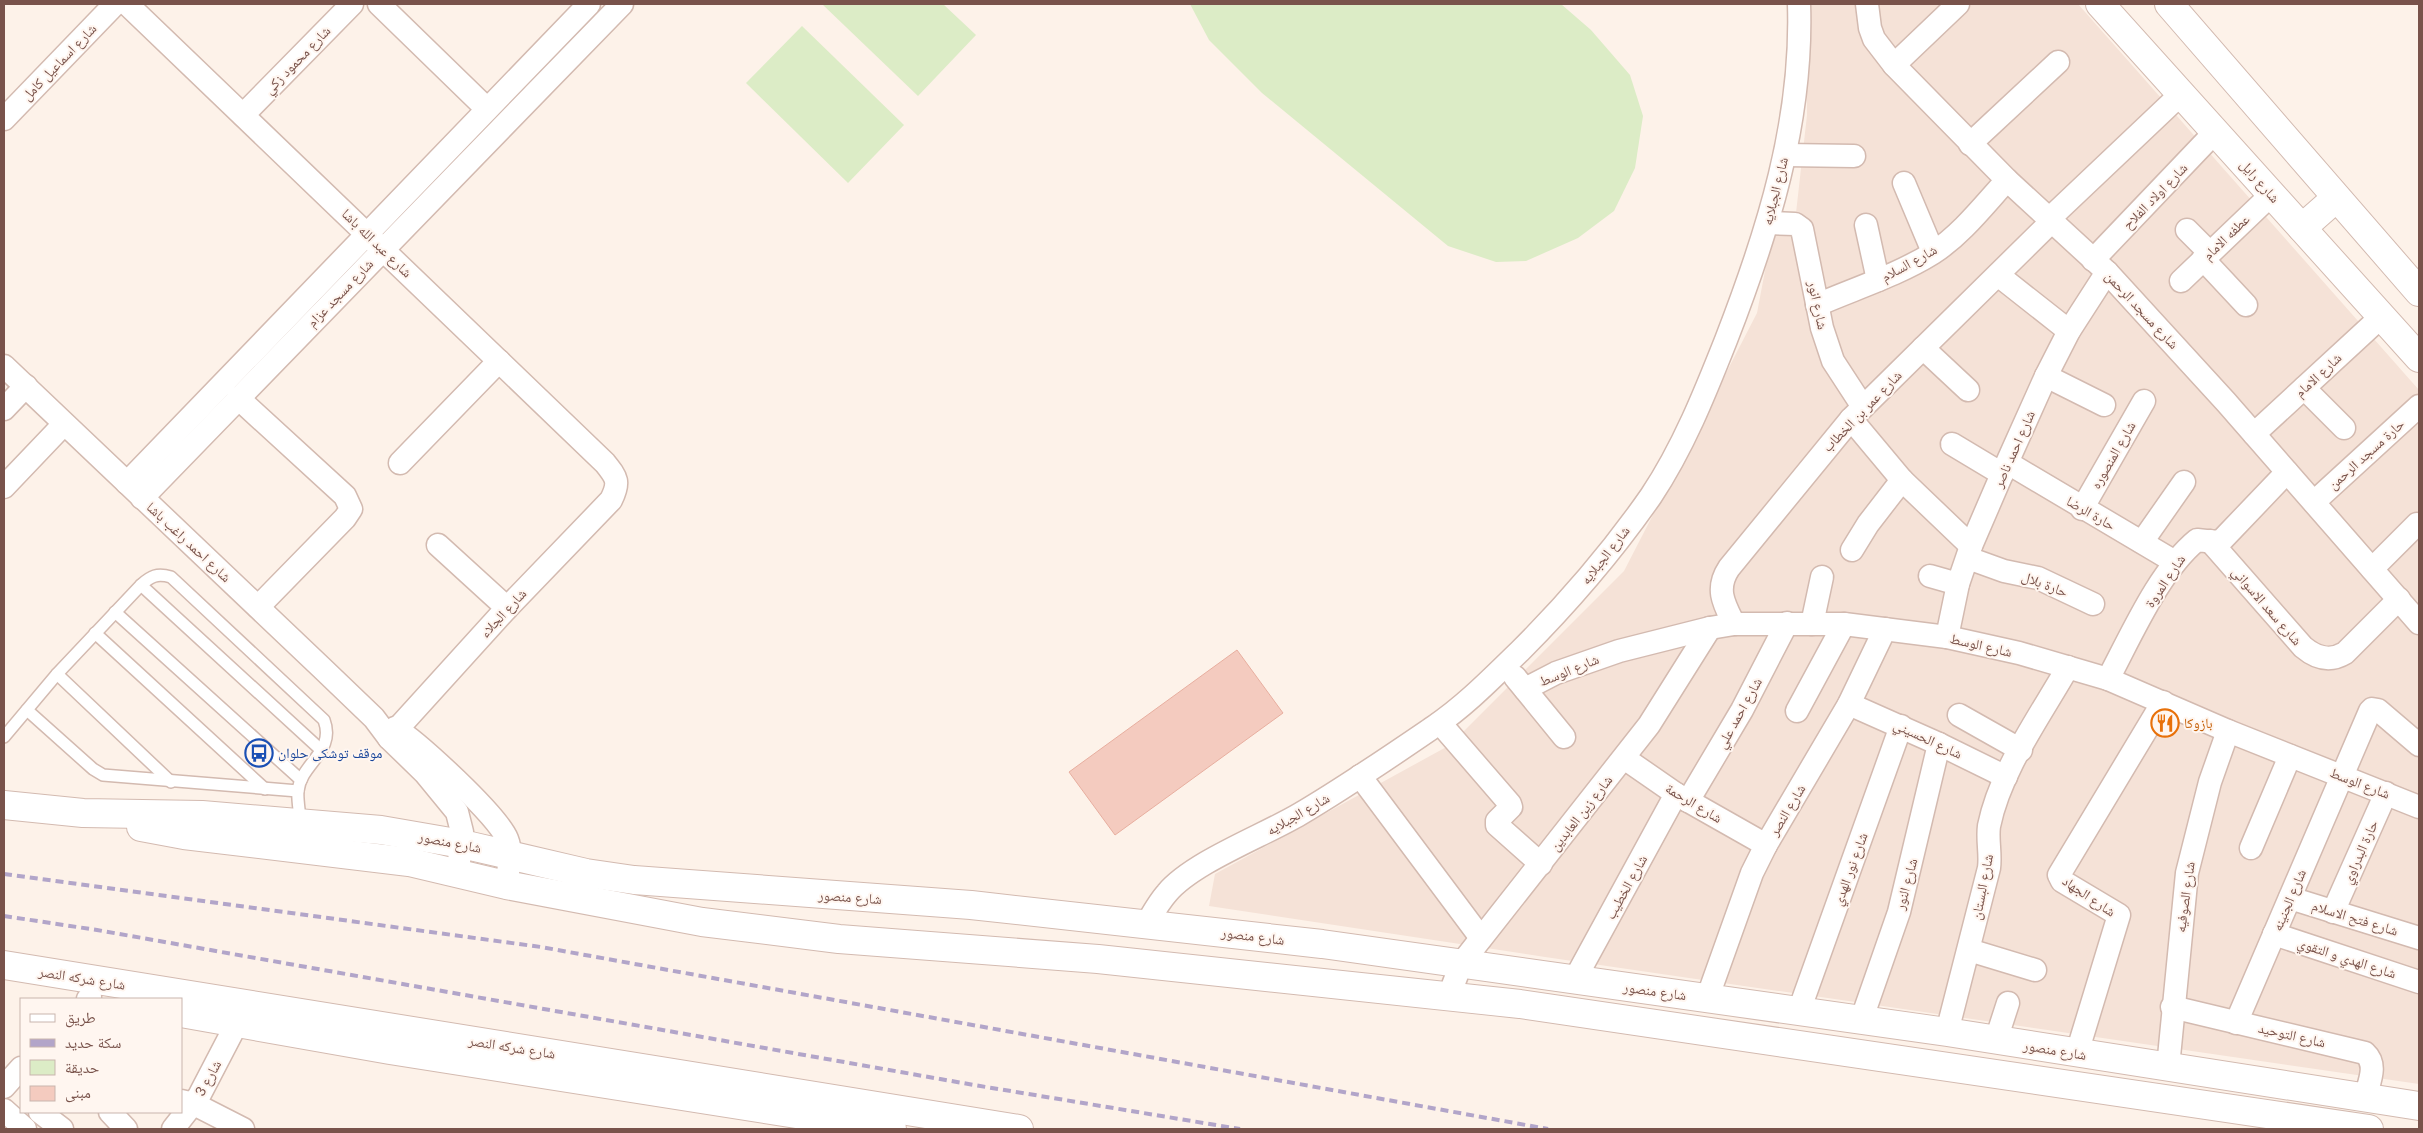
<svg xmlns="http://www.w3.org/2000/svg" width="2423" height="1133" viewBox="0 0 2423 1133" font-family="Lato,'Noto Naskh Arabic',sans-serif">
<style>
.residential{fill:#f5e2d7}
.green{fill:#dcecc6}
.building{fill:#f4cbbf;stroke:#e7ae9f}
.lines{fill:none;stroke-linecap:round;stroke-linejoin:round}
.service-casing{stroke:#d3bab0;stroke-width:14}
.minor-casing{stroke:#d3bab0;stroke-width:25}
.tertiary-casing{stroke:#d3bab0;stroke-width:30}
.service{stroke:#fff;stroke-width:11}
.minor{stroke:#fff;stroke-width:22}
.tertiary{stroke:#fff;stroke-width:28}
.rail{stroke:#b2a5c9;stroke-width:4;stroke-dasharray:8 5;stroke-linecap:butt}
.labels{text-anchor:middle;stroke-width:4;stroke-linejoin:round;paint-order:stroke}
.street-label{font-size:14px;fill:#79534b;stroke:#fff6f0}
.food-label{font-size:14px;fill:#c56008;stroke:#fff6f0;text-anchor:start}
.transit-label{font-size:14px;fill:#164399;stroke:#fff6f0;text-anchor:start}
</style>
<rect width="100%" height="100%" fill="#fdf2e9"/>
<path class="residential" d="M1806 4H2078L2419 390V1084L1545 957 1209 906 1215 874 1450 745 1624 571 1757 313 1772 234 1796 213 1807 115Z"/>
<g class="green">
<path d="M822 4H943L976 35 918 96Z"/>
<path d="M1190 4H1561L1591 30 1630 75 1643 116 1635 168 1614 211 1578 238 1526 261 1496 262 1448 246 1262 93 1209 40Z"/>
<path d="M802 26 904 125 848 183 746 83Z"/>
</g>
<path class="building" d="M1237 650 1283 713 1115 835 1069 772Z"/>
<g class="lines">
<g class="service-casing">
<g id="service">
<path d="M141 585 321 750"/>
<path d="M115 612 301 780"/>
<path d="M95 633 265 789"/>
<path d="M57 674 171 782"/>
<path d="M27 710 93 769 103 775 298 791"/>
<path d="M4 737 57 674 141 585C151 576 157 573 171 577L324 720C336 752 301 763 298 791 297 800 300 812 300 822"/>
</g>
</g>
<g class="minor-casing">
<g id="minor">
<path d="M127 4 605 463C617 478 620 482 611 500L507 608 389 738"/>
<path d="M379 4 487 109"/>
<path d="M1867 4 1870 28 1874 39 1894 65 2007 180 2107 272 2226 402 2419 623"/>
<path d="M1894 65 1958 4"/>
<path d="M243 115 352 4"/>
<path d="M4 119 115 4"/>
<path d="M1970 144 2058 62"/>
<path d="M1785 155 1854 156"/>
<path d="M1904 183 1933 252"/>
<path d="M2049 219 2181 94"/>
<path d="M1768 223 1795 224 1802 229 1822 328 1833 361 1863 407"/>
<path d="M1866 225 1878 280"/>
<path d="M2187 230 2210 253"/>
<path d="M2203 259 2246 305"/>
<path d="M2093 260 2216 131"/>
<path d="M1998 275 2069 331"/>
<path d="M2181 281 2272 194"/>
<path d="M1817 305C1856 288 1898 275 1933 253 1962 234 1984 205 2007 180"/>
<path d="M1923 348 1968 390"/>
<path d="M4 366 324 670 374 718 389 738 425 773 457 812 462 832 458 872"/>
<path d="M2046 376 2104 405"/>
<path d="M2304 388 2344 428"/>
<path d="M238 398 345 496 351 509 345 518 258 607"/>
<path d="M4 409 26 386"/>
<path d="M1851 419 1902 480 1971 546"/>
<path d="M2254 434 2382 316"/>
<path d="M1952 444 2002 474"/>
<path d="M400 463 499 361"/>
<path d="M2008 463 2175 562"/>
<path d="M127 483 589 4"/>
<path d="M4 487 64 424"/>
<path d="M142 498 622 4"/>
<path d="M2314 502 2419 406"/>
<path d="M2082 509 2144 401"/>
<path d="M2210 541 2303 647C2316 658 2330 662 2345 653L2399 599"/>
<path d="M2142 542 2184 482"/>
<path d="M438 545 507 608"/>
<path d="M1852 550 1868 524 1902 480"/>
<path d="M1968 558 2004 571 2038 578 2093 604"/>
<path d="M2372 569 2417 524"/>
<path d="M1930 576 1958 584"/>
<path d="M1734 624C1724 604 1715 589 1729 568L1851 419 2051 222"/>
<path d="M1812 624 1822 577"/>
<path d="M1947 637 1958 584 1971 546 2002 474 2046 376 2069 331 2107 272"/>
<path d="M1515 677 1564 737"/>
<path d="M2108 679C2131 636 2159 571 2197 540L2215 542 2222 540 2287 472"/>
<path d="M1525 689 1556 673 1619 651 1710 628 1734 624H1844L1947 637 2019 653 2108 679 2228 731 2419 807"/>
<path d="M1849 704 1939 744 2006 777"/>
<path d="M1797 711 1844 624"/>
<path d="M1959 715 2021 750"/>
<path d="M1440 723 1510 804 1511 807 1497 821V825L1541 864"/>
<path d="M395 728C419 743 498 816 507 839 513 854 508 870 506 885"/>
<path d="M1624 758 1676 794 1766 845"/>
<path d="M1360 776 1481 938"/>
<path d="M1688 801 1742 710 1787 623"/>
<path d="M2251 848 2290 756"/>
<path d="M2290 898 2419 938"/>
<path d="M2333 912 2386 793"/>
<path d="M1147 923C1153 913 1159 902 1167 893 1193 862 1263 836 1300 814 1346 787 1391 756 1435 726 1466 705 1493 677 1520 651 1568 603 1612 552 1651 496 1683 448 1705 393 1726 340 1768 232 1803 121 1799 4"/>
<path d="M2274 934 2419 982"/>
<path d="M1969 950 2035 970"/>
<path d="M1575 979 1676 794"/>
<path d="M1449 996 1461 964 1649 725 1710 628"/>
<path d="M88 999 90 997"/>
<path d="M1707 999 1752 873 1766 845 1849 704 1885 629"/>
<path d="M2172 1007 2365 1053C2378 1065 2369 1082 2365 1098"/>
<path d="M1799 1011 1901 726"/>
<path d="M1861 1021 1899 912 1939 744"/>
<path d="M2236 1023 2370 711 2372 709 2378 710 2419 745"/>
<path d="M1947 1032 1989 868C1991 854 1987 840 1989 826 2000 771 2040 716 2068 667"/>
<path d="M1996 1040 2008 1003"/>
<path d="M2077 1053 2119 915 2062 881 2059 875 2163 702"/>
<path d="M2168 1067 2187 873 2210 782 2228 731"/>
<path d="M4 1087 21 1068"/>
<path d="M181 1101 194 1104 243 1129"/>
<path d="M4 1110 25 1129"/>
<path d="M40 1112 62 1129"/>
<path d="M110 1112 126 1129"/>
<path d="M173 1129 199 1096 237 1023"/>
</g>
</g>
<g class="tertiary-casing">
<g id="tertiary">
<path d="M2100 4 2419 358"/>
<path d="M2169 4 2419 292"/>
<path d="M2302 228 2336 198"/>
<path d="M4 805 83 813 202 815 381 830 462 844 586 873 634 880 971 905 1322 944 1947 1032 2419 1106"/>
<path d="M141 827 184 835 409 862 506 885 702 922 839 939 1098 959 1520 1004 2369 1129"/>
<path d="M4 965 1019 1129"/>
<path d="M181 1013 390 1050 892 1129"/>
</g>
</g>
<use href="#service" class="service"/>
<use href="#minor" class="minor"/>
<use href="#tertiary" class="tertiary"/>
<g class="rail">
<path d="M4 874 541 947 1548 1129"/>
<path d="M4 916 97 930 974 1085 1240 1129"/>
</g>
</g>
<defs>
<g id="restaurant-ring" transform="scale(1.4375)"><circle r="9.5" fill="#fff6f0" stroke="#e8710a" stroke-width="1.5"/><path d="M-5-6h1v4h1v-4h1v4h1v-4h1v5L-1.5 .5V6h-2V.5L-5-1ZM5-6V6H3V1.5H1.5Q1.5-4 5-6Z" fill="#e8710a"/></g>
<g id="bus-ring" transform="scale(1.4375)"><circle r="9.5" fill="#fff6f0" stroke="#1a4fb4" stroke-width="1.5"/><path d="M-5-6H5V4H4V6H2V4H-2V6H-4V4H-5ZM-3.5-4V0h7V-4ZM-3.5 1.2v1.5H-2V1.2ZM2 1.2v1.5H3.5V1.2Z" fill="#1a4fb4"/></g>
</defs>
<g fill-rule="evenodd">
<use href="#restaurant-ring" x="2165" y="723"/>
<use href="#bus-ring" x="259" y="753"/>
</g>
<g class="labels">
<g class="street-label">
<text transform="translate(297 60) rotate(-46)" y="5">شارع محمود زكي</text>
<text transform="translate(59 62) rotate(-46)" y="5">شارع اسماعيل كامل</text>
<text transform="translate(2260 181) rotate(49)" y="5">شارع رايل</text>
<text transform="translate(1775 191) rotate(-76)" y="5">شارع الجبلايه</text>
<text transform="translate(2155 196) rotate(-46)" y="5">شارع اولاد الفلاح</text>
<text transform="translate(2226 237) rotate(-44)" y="5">عطفه الامام</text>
<text transform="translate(377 243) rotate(44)" y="5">شارع عبد الله باشا</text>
<text transform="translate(1909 263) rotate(-29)" y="5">شارع السلام</text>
<text transform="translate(340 293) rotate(-46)" y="5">شارع مسجد عزام</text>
<text transform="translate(1818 305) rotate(78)" y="5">شارع انور</text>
<text transform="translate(2142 310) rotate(47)" y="5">شارع مسجد الرحمن</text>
<text transform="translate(2318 375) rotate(-43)" y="5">شارع الامام</text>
<text transform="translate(1862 411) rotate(-46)" y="5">شارع عمر بن الخطاب</text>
<text transform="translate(2014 449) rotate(-66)" y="5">شارع احمد ناصر</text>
<text transform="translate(2366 454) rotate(-42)" y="5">حارة مسجد الرحمن</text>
<text transform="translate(2113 455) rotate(-60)" y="5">شارع المنصوره</text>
<text transform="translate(2091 513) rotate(30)" y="5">حارة الرضا</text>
<text transform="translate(189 542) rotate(43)" y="5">شارع احمد راغب باشا</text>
<text transform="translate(1605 555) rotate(-52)" y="5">شارع الجبلايه</text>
<text transform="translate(2165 581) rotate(-56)" y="5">شارع المروة</text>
<text transform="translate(2045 584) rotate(21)" y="5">حارة بلال</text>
<text transform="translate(2267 606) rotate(49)" y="5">شارع سعد الاسواني</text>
<text transform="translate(503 613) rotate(-47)" y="5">شارع الجلاء</text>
<text transform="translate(1981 645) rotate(13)" y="5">شارع الوسط</text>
<text transform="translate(1569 670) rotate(-22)" y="5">شارع الوسط</text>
<text transform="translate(1739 713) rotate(-61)" y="5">شارع احمد علي</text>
<text transform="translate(1928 739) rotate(25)" y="5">شارع الحسيني</text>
<text transform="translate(2360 783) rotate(21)" y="5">شارع الوسط</text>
<text transform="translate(1694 803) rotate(31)" y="5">شارع الرحمة</text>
<text transform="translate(1787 810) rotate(-59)" y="5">شارع النصر</text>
<text transform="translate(1581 813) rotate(-52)" y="5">شارع زين العابدين</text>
<text transform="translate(1298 814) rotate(-30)" y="5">شارع الجبلايه</text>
<text transform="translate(450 842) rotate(11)" y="5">شارع منصور</text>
<text transform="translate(2360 852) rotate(-66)" y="5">حارة البدراوي</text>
<text transform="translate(1850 869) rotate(-70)" y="5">شارع نور الهدي</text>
<text transform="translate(1906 884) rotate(-75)" y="5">شارع النور</text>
<text transform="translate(1626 887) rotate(-61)" y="5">شارع الخطيب</text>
<text transform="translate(1982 887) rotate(-79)" y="5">شارع البستان</text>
<text transform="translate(2089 896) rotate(34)" y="5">شارع الجهاد</text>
<text transform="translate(850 897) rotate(4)" y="5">شارع منصور</text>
<text transform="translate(2185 897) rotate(-82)" y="5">شارع الصوفيه</text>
<text transform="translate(2289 900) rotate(-67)" y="5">شارع الجنينه</text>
<text transform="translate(2355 918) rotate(17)" y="5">شارع فتح الاسلام</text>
<text transform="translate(1253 936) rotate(7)" y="5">شارع منصور</text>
<text transform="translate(2347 958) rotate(18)" y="5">شارع الهدي و التقوي</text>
<text transform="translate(82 978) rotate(9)" y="5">شارع شركه النصر</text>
<text transform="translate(1655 991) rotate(8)" y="5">شارع منصور</text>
<text transform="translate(2292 1035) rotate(13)" y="5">شارع التوحيد</text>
<text transform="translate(512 1047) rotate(9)" y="5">شارع شركه النصر</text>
<text transform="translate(2055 1050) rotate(9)" y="5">شارع منصور</text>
<text transform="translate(208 1078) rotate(-61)" y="5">شارع 3</text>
</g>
<g class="food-label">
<text x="2184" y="728">بازوكا</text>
</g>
<g class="transit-label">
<text x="278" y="758">موقف توشكى حلوان</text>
</g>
</g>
<rect width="2423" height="1133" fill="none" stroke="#79534b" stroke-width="10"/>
<rect x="20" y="998" width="162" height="115" fill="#fff6f0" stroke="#c9b5ae"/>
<rect x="30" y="1014" width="25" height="8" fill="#ffffff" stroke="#c9b5ae"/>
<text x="65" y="1023" font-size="15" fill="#79534b">طريق</text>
<rect x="30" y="1039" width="25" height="8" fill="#b2a5c9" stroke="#c9b5ae"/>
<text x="65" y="1048" font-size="15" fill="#79534b">سكة حديد</text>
<rect x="30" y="1060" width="25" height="15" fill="#dcecc6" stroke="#c9b5ae"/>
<text x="65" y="1073" font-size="15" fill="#79534b">حديقة</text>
<rect x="30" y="1086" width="25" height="15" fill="#f4cbbf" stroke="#c9b5ae"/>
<text x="65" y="1098" font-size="15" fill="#79534b">مبنى</text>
</svg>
